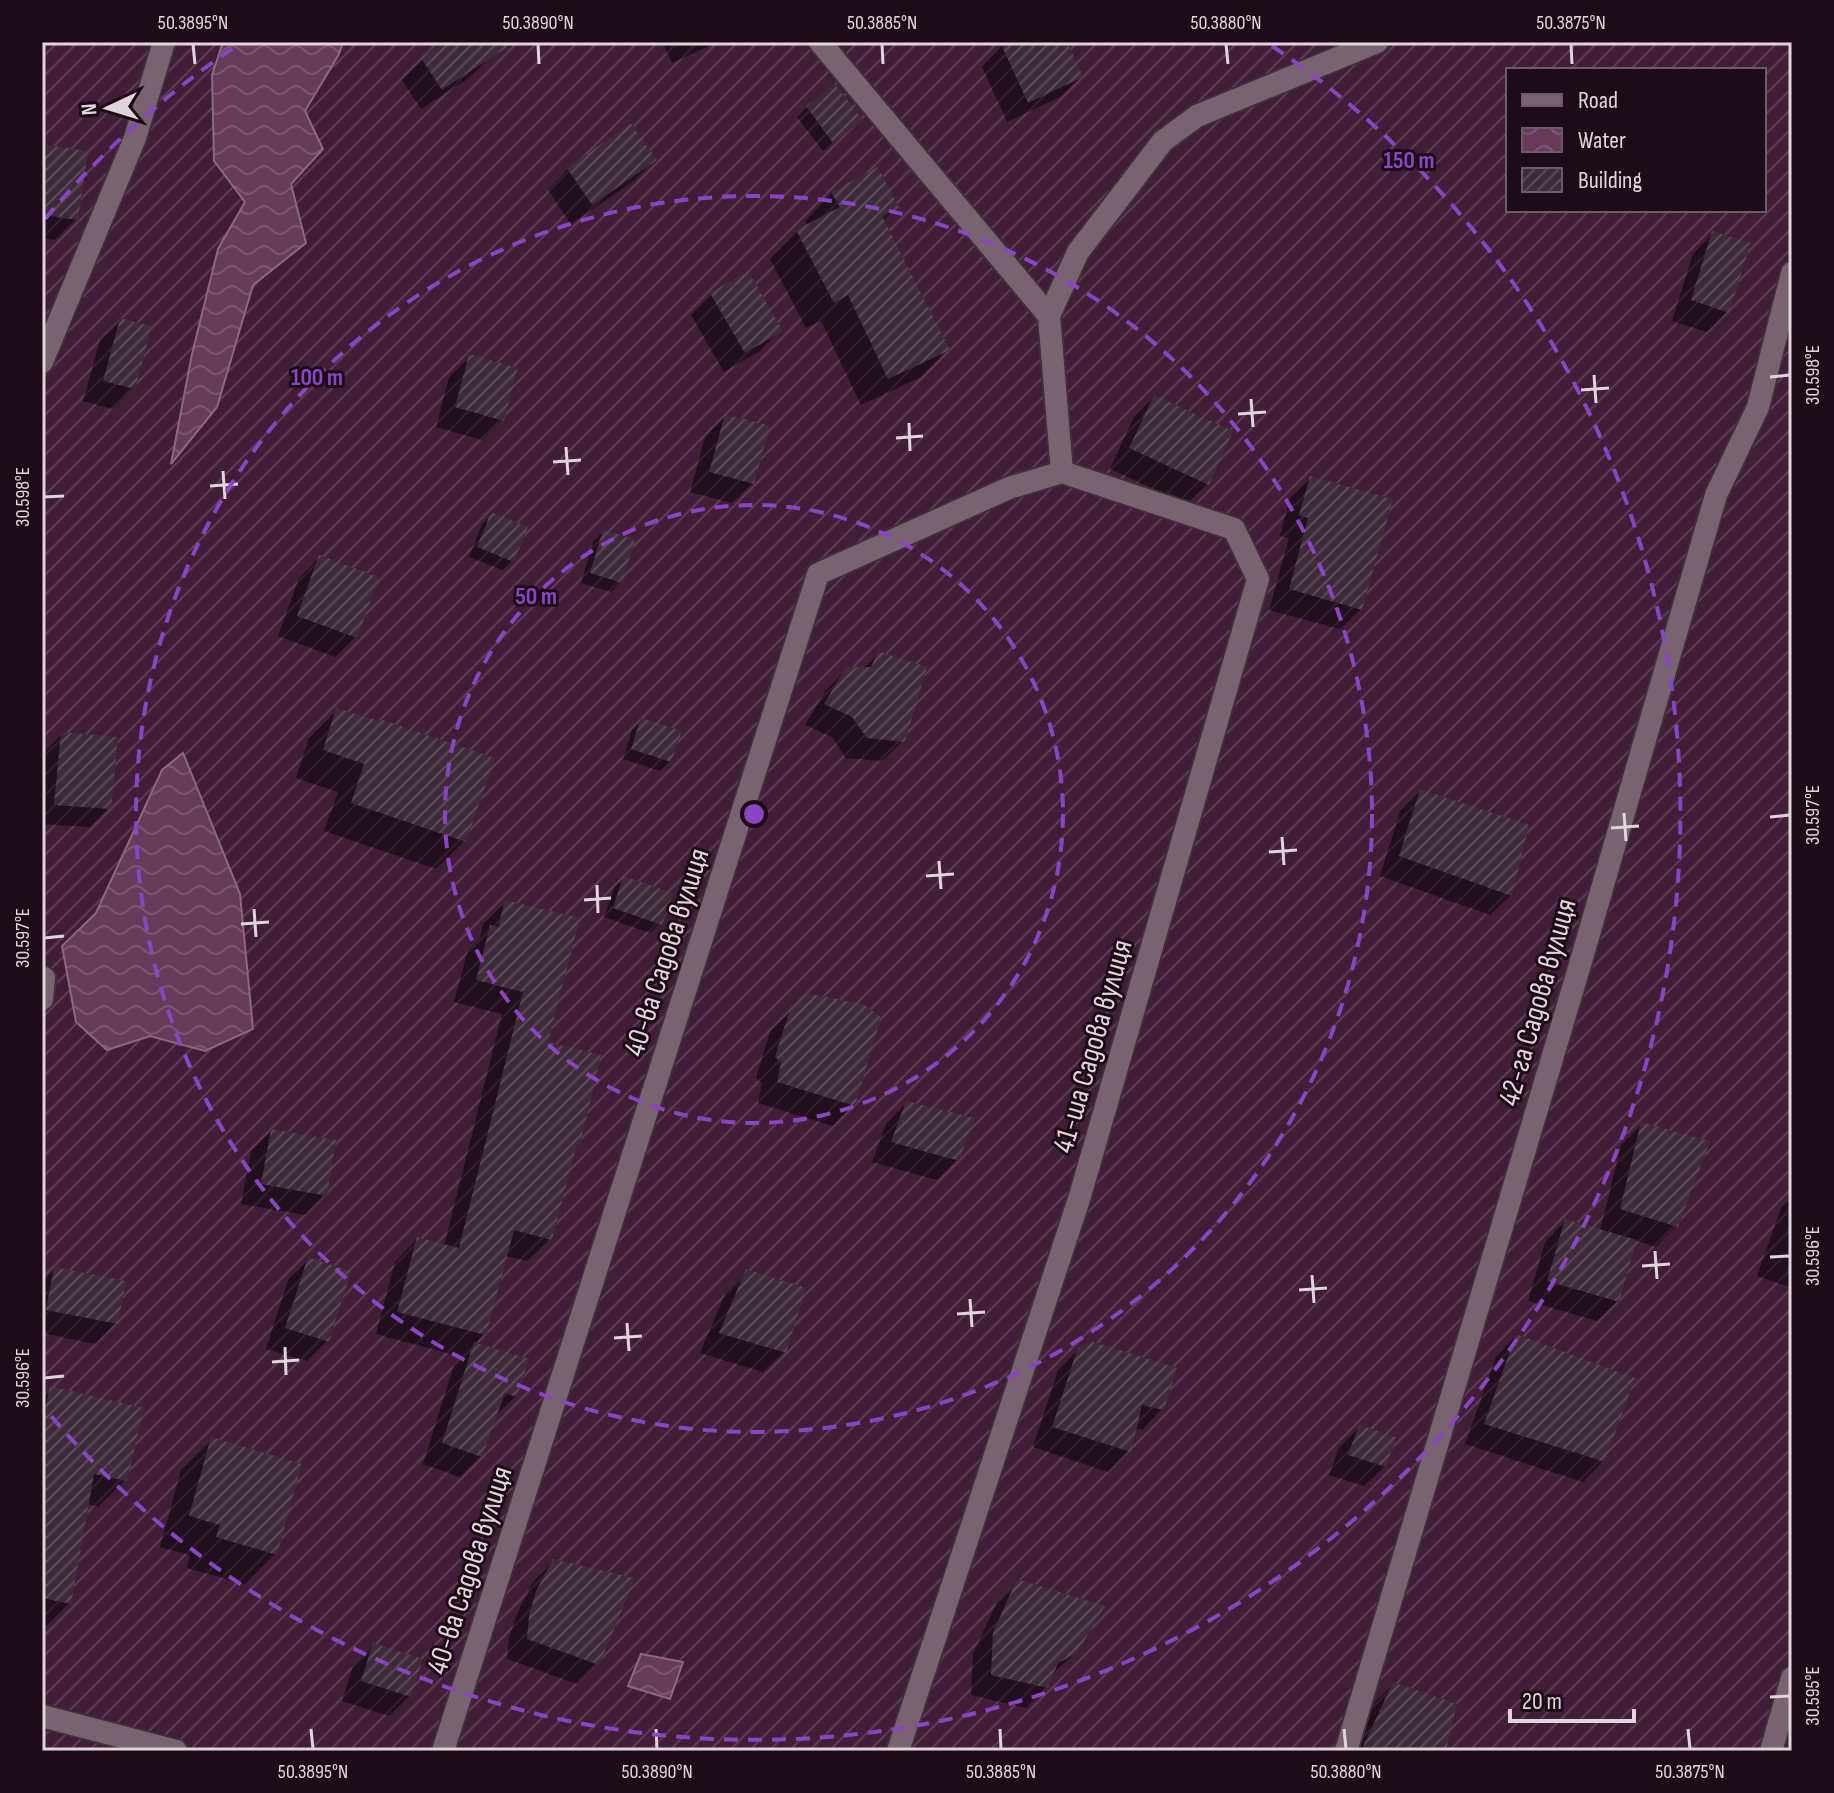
<svg xmlns="http://www.w3.org/2000/svg" width="1834" height="1793" viewBox="0 0 1834 1793" font-family="'Sofia Sans Condensed',sans-serif">
<style>
.garden{fill:url(#garden-furrows);fill-rule:evenodd}
.water{fill:url(#water-waves);stroke:#8c6981;stroke-width:2}
.shadow{fill:#0007}
.building{fill:url(#building-hatch)}
.lines{fill:none;stroke-linecap:round;stroke-linejoin:round}
.minor-casing{stroke:#3d3039;stroke-width:26}
.minor{stroke:#796371;stroke-width:22}
.ticks{fill:none;stroke:#e1d5dd;stroke-width:3}
.ring{fill:none;stroke:#8a45c4;stroke-width:4;stroke-dasharray:14 10}
.labels{text-anchor:middle;stroke-width:6;stroke-linejoin:round;paint-order:stroke}
.street-label{font-size:30px;fill:#e1d5dd;stroke:#1d0c18}
.centre{fill:#8a45c4;stroke:#1d0c18;stroke-width:4}
.ring-label{font-size:24px;text-anchor:middle;font-weight:bold;fill:#8a45c4;stroke:#1d0c18;stroke-width:6;stroke-linejoin:round;paint-order:stroke}
.neatline{fill:none;stroke:#e1d5dd;stroke-width:3}
.ticks-label{font-size:20px;text-anchor:middle;fill:#e1d5dd}
</style>
<defs>
<pattern id="garden-furrows" width="10" height="10" patternUnits="userSpaceOnUse" patternTransform="scale(2)"><rect width="10" height="10" fill="#411d37"/><path d="M-1 1l2-2M0 10L10 0M9 11l2-2" fill="none" stroke="#5c3d54"/></pattern>
<pattern id="water-waves" width="16" height="10" patternUnits="userSpaceOnUse" patternTransform="scale(2)"><rect width="16" height="10" fill="#673b5a"/><path d="M0 5q4-4 8 0t8 0" fill="none" stroke="#7c5671"/></pattern>
<pattern id="building-hatch" width="6" height="6" patternUnits="userSpaceOnUse" patternTransform="scale(2)"><rect width="6" height="6" fill="#3f2b39"/><path d="M-1 1l2-2M0 6l6-6M5 7l2-2" fill="none" stroke="#5a4955"/></pattern>
</defs>
<rect width="100%" height="100%" fill="#271522"/>
<path class="garden" d="M42 42H1792V1751H42ZM1508 70H1764V210H1508Z"/>
<g class="water">
<path d="M223 42H343L339 54 305 111 323 149 291 184 306 243 253 285 217 407 171 464 192 354 218 249 245 202 214 161 212 75Z"/>
<path d="M183 753 240 894 253 1029 205 1051 150 1036 107 1050 76 1022 62 946 96 913 162 770Z"/>
<path d="M641 1654 683 1662 670 1699 628 1686Z"/>
</g>
<g class="shadow">
<path d="M448 42H481L491 56 470 77 421 109 402 80 422 60Z"/>
<path d="M662 42H718L672 63Z"/>
<path d="M1012 42H1065L1081 77 1060 97 1007 122 982 67 1002 46Z"/>
<path d="M807 107 860 120 823 151 797 117Z"/>
<path d="M48 147 76 219 55 240 42 238V153Z"/>
<path d="M654 160 634 181 571 224 548 190 568 169Z"/>
<path d="M832 193 897 207 883 221 948 349 921 377 861 405 821 321 806 328 770 259 797 232 808 226 805 221Z"/>
<path d="M1713 233 1727 312 1707 332 1672 321 1693 254Z"/>
<path d="M711 295 780 330 760 351 724 372 691 315Z"/>
<path d="M120 320 133 388 113 409 83 401 100 340Z"/>
<path d="M470 357 502 420 482 440 436 427 449 377Z"/>
<path d="M1154 397 1207 484 1187 504 1110 469 1134 417Z"/>
<path d="M725 416 753 483 732 503 690 492 705 437Z"/>
<path d="M1311 478 1361 609 1340 629 1269 610 1289 538 1280 536 1290 498Z"/>
<path d="M492 514 512 561 503 570 469 557 482 524Z"/>
<path d="M603 532 620 582 611 592 581 583 593 542Z"/>
<path d="M320 557 355 637 335 657 278 636 299 578Z"/>
<path d="M878 654 903 741 882 761 846 758 832 737 805 725 826 690 847 669H863Z"/>
<path d="M337 710 464 841 436 869 324 831 338 792 296 778 309 738Z"/>
<path d="M642 720 670 761 660 771 623 759 632 730Z"/>
<path d="M62 734 109 808 90 827 42 824 43 753Z"/>
<path d="M1420 791 1511 895 1490 915 1380 876 1400 811Z"/>
<path d="M624 878 660 924 650 933 604 917 614 888Z"/>
<path d="M506 902 545 1044 578 1144 574 1148 550 1239 527 1261 506 1256 484 1334 474 1345 516 1396 494 1417 481 1456 460 1477 423 1464 454 1365 462 1357 376 1334 395 1262 417 1239 444 1246 502 1014 454 1002 468 950 480 938 483 924Z"/>
<path d="M807 996 853 1105 833 1126 758 1103 762 1083 756 1078 770 1031Z"/>
<path d="M906 1103 958 1159 937 1180 872 1162 886 1124Z"/>
<path d="M1642 1124 1676 1226 1656 1247 1635 1240 1618 1301 1597 1321 1528 1301 1545 1242 1565 1221 1600 1231 1621 1145Z"/>
<path d="M271 1131 325 1195 305 1215 241 1204 251 1151Z"/>
<path d="M1792 1197V1288L1757 1276 1781 1208Z"/>
<path d="M308 1260 327 1341 307 1361 266 1349 288 1280Z"/>
<path d="M55 1269 116 1323 95 1344 42 1333V1282Z"/>
<path d="M747 1272 784 1352 763 1372 700 1353 726 1292Z"/>
<path d="M1516 1336 1603 1461 1583 1482 1465 1444 1496 1357Z"/>
<path d="M1079 1349 1162 1409 1142 1430 1134 1428 1129 1451 1108 1472 1033 1447 1058 1370Z"/>
<path d="M51 1388 125 1480 98 1507 87 1504 69 1603 43 1629 42 1397Z"/>
<path d="M1359 1427 1385 1466 1364 1486 1329 1475 1339 1448Z"/>
<path d="M212 1440 275 1554 245 1584 187 1568 190 1555 160 1547 181 1470Z"/>
<path d="M554 1561 597 1664 577 1684 507 1659 509 1638 517 1614 533 1582Z"/>
<path d="M1018 1581 1076 1652 1051 1675 1046 1687 1026 1708 971 1695 973 1654 997 1602Z"/>
<path d="M373 1645 409 1696 389 1716 342 1701 353 1666Z"/>
<path d="M1393 1684 1440 1751H1350L1372 1705Z"/>
</g>
<g class="building">
<path d="M445 42H515L442 90 421 58Z"/>
<path d="M1000 42H1067L1083 77 1028 103Z"/>
<path d="M835 84 863 120 833 143 806 106Z"/>
<path d="M631 123 657 160 592 205 567 168Z"/>
<path d="M47 145 88 151 78 220 42 215V176Z"/>
<path d="M878 167 899 208 882 216 950 350 888 379 848 295 834 303 796 230 840 207 831 192Z"/>
<path d="M1712 231 1751 243 1729 313 1691 300Z"/>
<path d="M748 271 783 331 745 353 710 293Z"/>
<path d="M120 318 152 326 135 389 103 381Z"/>
<path d="M469 354 518 368 504 421 455 407Z"/>
<path d="M1154 395 1233 431 1209 485 1129 448Z"/>
<path d="M725 414 770 426 754 484 709 472Z"/>
<path d="M1310 476 1393 499 1362 610 1289 589 1308 518 1299 515Z"/>
<path d="M491 512 528 527 514 562 477 547Z"/>
<path d="M603 530 635 539 622 583 590 573Z"/>
<path d="M319 555 379 577 357 638 297 616Z"/>
<path d="M878 651 927 667 905 742 867 738 852 717 824 704 846 667H871Z"/>
<path d="M336 708 379 721 380 719 495 758 466 842 351 803 364 764 323 750Z"/>
<path d="M641 718 682 731 671 762 631 749Z"/>
<path d="M61 732 118 737 111 809 54 805Z"/>
<path d="M1420 789 1529 825 1512 896 1399 856Z"/>
<path d="M623 876 673 893 662 925 613 908Z"/>
<path d="M505 900 580 918 548 1042 601 1055 580 1145 577 1144 552 1240 514 1230 486 1335 397 1312 417 1237 459 1248 523 992 476 980 490 925 498 927Z"/>
<path d="M806 993 863 1004 881 1017 855 1106 777 1082 781 1062 775 1057 790 1009Z"/>
<path d="M906 1101 975 1118 959 1161 891 1142Z"/>
<path d="M1641 1122 1710 1141 1678 1227 1620 1209Z"/>
<path d="M271 1129 336 1140 327 1196 261 1184Z"/>
<path d="M1565 1219 1637 1240 1619 1302 1547 1281Z"/>
<path d="M308 1257 351 1271 329 1342 285 1328Z"/>
<path d="M54 1267 126 1281 118 1324 46 1310Z"/>
<path d="M746 1269 806 1288 786 1353 719 1333Z"/>
<path d="M1516 1334 1635 1378 1605 1462 1484 1424Z"/>
<path d="M1091 1341 1177 1368 1164 1410 1142 1405 1131 1452 1052 1427 1078 1347Z"/>
<path d="M474 1342 529 1359 517 1397 505 1393 482 1457 442 1443Z"/>
<path d="M50 1386 144 1408 127 1481 94 1474 71 1604 42 1598V1423Z"/>
<path d="M1359 1425 1396 1437 1386 1467 1348 1455Z"/>
<path d="M211 1437 302 1464 277 1555 216 1537 220 1525 189 1516Z"/>
<path d="M553 1559 635 1578 599 1665 527 1639 529 1616 536 1591Z"/>
<path d="M1017 1579 1105 1606 1077 1653 1058 1663 1048 1688 991 1675 993 1632Z"/>
<path d="M373 1643 423 1659 411 1697 361 1681Z"/>
<path d="M1393 1682 1457 1704 1446 1751H1361Z"/>
</g>
<g class="lines">
<g class="minor-casing">
<g id="minor">
<path d="M820 42 1049 316"/>
<path d="M42 362 135 138 164 42"/>
<path d="M42 999 44 978"/>
<path d="M42 1716 176 1751"/>
<path d="M443 1751 818 574 1009 488 1062 472 1049 316 1078 252 1163 141 1197 116 1377 42"/>
<path d="M898 1751 1080 1196 1258 579 1234 529 1062 472"/>
<path d="M1346 1751 1579 968 1716 495 1758 407 1792 273"/>
<path d="M1771 1751 1792 1678"/>
</g>
</g>
<use href="#minor" class="minor"/>
</g>
<path class="ticks" d="M193 44 195 64M538 44 539 64M882 44 883 64M1226 44 1228 64M1571 44 1572 64M1594 375 1596 403M1770 377 1790 375M1581 390 1609 388M1251 399 1253 427M1238 414 1266 412M909 423 910 451M896 438 923 436M566 447 568 475M553 462 581 460M223 471 225 499M210 486 238 484M44 497 64 496M1624 813 1626 841M1770 817 1790 815M1611 828 1639 826M1282 837 1284 865M1269 852 1297 850M939 861 941 889M926 876 954 874M597 885 598 913M584 900 611 898M254 909 256 937M241 924 269 922M44 938 64 936M1655 1251 1657 1279M1770 1257 1790 1256M1642 1266 1670 1264M1312 1275 1314 1303M1299 1290 1327 1288M970 1299 972 1327M957 1314 985 1312M627 1323 629 1351M614 1338 642 1336M285 1347 286 1375M272 1362 299 1360M44 1378 64 1376M1770 1697 1790 1696M311 1729 313 1749M656 1729 657 1749M1000 1729 1001 1749M1344 1729 1346 1749M1688 1729 1690 1749"/>
<g class="ring">
<circle cx="754" cy="814" r="309"/>
<circle cx="754" cy="814" r="618"/>
<path d="M45 219A926 926 0 0 1 236 46M1272 46A926 926 0 1 1 45 1409"/>
</g>
<g class="labels">
<g class="street-label">
<text transform="translate(666 952) rotate(-72)" y="10">40-ва Садова вулиця</text>
<text transform="translate(1537 1002) rotate(-74)" y="10">42-га Садова вулиця</text>
<text transform="translate(1092 1046) rotate(-74)" y="10">41-ша Садова вулиця</text>
<text transform="translate(469 1570) rotate(-72)" y="10">40-ва Садова вулиця</text>
</g>
</g>
<circle cx="754" cy="814" r="12" class="centre"/>
<g class="ring-label">
<text x="1409" y="168">150 m</text>
<text x="317" y="385">100 m</text>
<text x="536" y="604">50 m</text>
</g>
<rect width="1834" height="1793" fill="none" stroke="#1d0c18" stroke-width="88"/>
<rect x="1506" y="68" width="260" height="144" fill="#1d0c18" stroke="#6b5c67" stroke-width="2"/>
<rect x="1522" y="94" width="40" height="12" fill="#796371" stroke="#6b5c67" stroke-width="2"/>
<text x="1578" y="108" font-size="24" fill="#e1d5dd">Road</text>
<rect x="1522" y="128" width="40" height="24" fill="url(#water-waves)" stroke="#6b5c67" stroke-width="2"/>
<text x="1578" y="148" font-size="24" fill="#e1d5dd">Water</text>
<rect x="1522" y="168" width="40" height="24" fill="url(#building-hatch)" stroke="#6b5c67" stroke-width="2"/>
<text x="1578" y="188" font-size="24" fill="#e1d5dd">Building</text>
<g transform="translate(108 108) rotate(266)" stroke="#1d0c18" stroke-width="6" paint-order="stroke">
<path d="M0-6L14 30L0 20L-14 30Z" fill="#e1d5dd"/>
<text y="-12" font-size="22" font-weight="bold" text-anchor="middle" fill="#e1d5dd">N</text>
</g>
<path d="M1510 1709v12h124v-12" fill="none" stroke="#e1d5dd" stroke-width="4"/>
<text x="1522" y="1709" font-size="24" fill="#e1d5dd" stroke="#1d0c18" stroke-width="6" paint-order="stroke">20 m</text>
<rect x="44" y="44" width="1746" height="1705" class="neatline"/>
<g class="ticks-label">
<text x="193" y="29">50.3895°N</text>
<text x="538" y="29">50.3890°N</text>
<text x="882" y="29">50.3885°N</text>
<text x="1226" y="29">50.3880°N</text>
<text x="1571" y="29">50.3875°N</text>
<text transform="translate(1812 375) rotate(-90)" y="7">30.598°E</text>
<text transform="translate(22 497) rotate(-90)" y="7">30.598°E</text>
<text transform="translate(1812 815) rotate(-90)" y="7">30.597°E</text>
<text transform="translate(22 938) rotate(-90)" y="7">30.597°E</text>
<text transform="translate(1812 1256) rotate(-90)" y="7">30.596°E</text>
<text transform="translate(22 1378) rotate(-90)" y="7">30.596°E</text>
<text transform="translate(1812 1696) rotate(-90)" y="7">30.595°E</text>
<text x="313" y="1778">50.3895°N</text>
<text x="657" y="1778">50.3890°N</text>
<text x="1001" y="1778">50.3885°N</text>
<text x="1346" y="1778">50.3880°N</text>
<text x="1690" y="1778">50.3875°N</text>
</g>
</svg>
